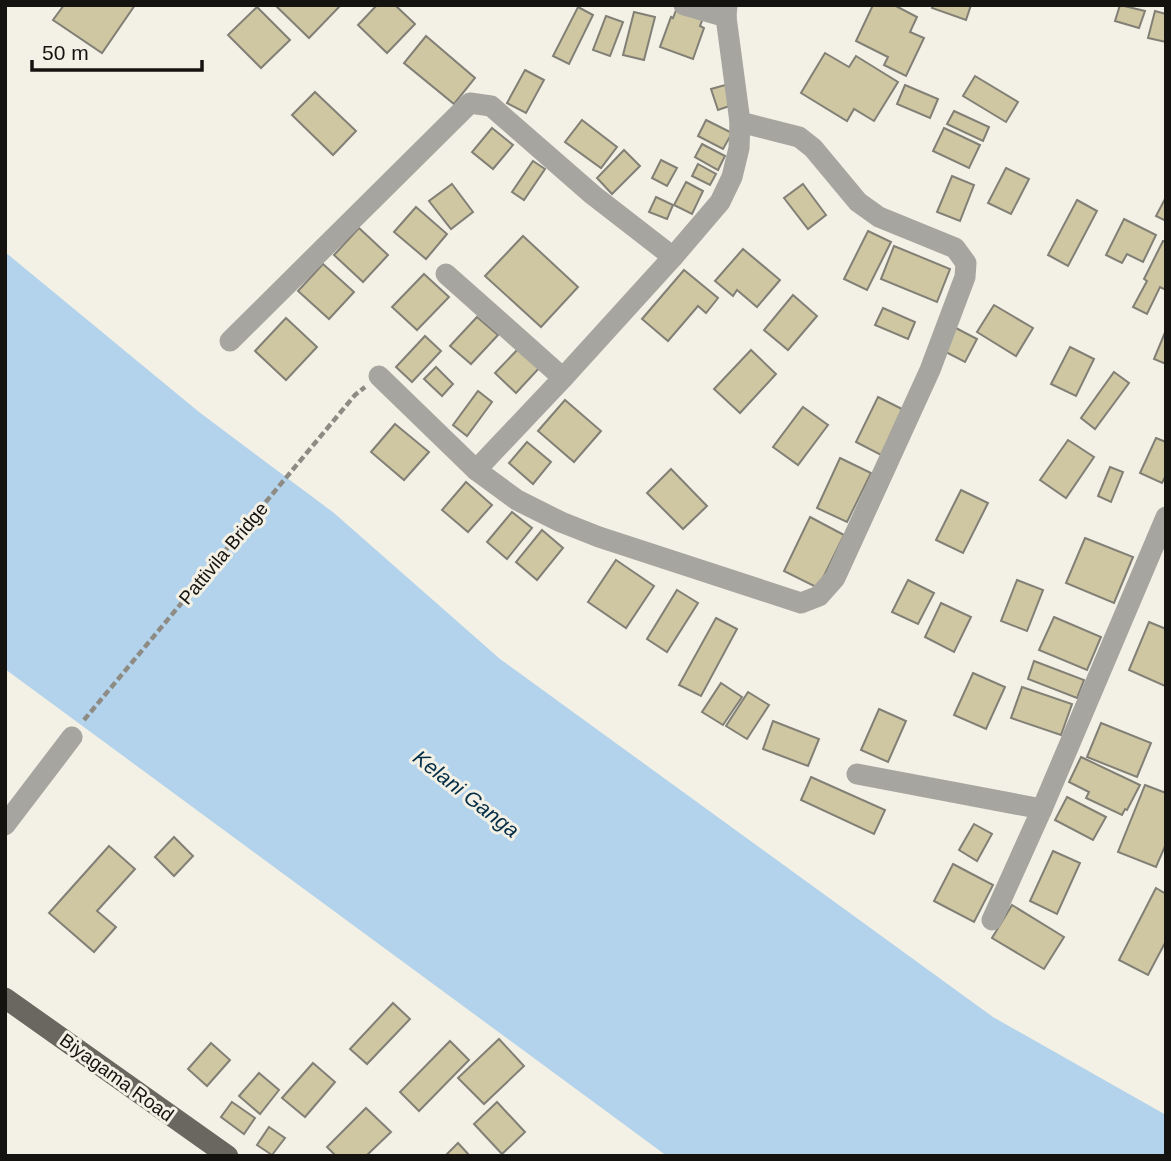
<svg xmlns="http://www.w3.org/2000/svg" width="1171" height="1161" viewBox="0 0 1171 1161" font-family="Helvetica,sans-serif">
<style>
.water{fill:#b2d3eb}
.building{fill:#cfc6a2;stroke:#828076;stroke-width:2}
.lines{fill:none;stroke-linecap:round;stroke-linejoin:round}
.path{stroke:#8d8b83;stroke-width:4.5;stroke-dasharray:7 3.5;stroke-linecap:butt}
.minor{stroke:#a6a5a0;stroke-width:21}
.major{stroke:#69675f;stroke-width:21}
.labels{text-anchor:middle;stroke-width:6;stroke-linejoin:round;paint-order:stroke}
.street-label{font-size:19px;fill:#14130f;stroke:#f3f0e5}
.water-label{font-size:21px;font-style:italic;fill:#032d46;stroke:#f3f0e5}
</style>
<rect width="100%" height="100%" fill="#f3f0e5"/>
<path class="water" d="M5 252 199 412 334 513 500 659 993 1017 1166 1115V1156H667L5 669Z"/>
<g class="building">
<path d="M64 5H135L102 53 53 20Z"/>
<path d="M337 5 339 7 309 38 276 6Z"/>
<path d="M377 5H395L415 24 387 53 358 25Z"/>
<path d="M678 5 705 13 700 26 704 28 693 59 660 47 671 17 673 18Z"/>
<path d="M873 5H894L917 17 910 32 924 38 906 76 884 65 888 57 856 41Z"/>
<path d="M933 5H971L966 20 932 8Z"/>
<path d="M1120 5 1145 11 1139 28 1115 21Z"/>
<path d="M257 7 290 40 261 68 228 35Z"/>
<path d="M578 7 593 15 569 64 553 56Z"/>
<path d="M1155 11 1166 14V42L1148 38Z"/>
<path d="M634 12 655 17 644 60 623 55Z"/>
<path d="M606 16 623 22 610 56 593 50Z"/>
<path d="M426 36 475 78 454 104 404 63Z"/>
<path d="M825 53 849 67 856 56 898 82 874 121 854 109 847 121 801 93Z"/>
<path d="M525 70 544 80 526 113 507 103Z"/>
<path d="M975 76 1018 102 1006 122 963 96Z"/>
<path d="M729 84 735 104 718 110 711 89Z"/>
<path d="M905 85 938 99 930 118 897 104Z"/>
<path d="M315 92 356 131 333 155 292 115Z"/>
<path d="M954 111 989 127 983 141 947 124Z"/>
<path d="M582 120 617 147 601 168 565 142Z"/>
<path d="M706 120 732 133 723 149 698 136Z"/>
<path d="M492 128 513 145 493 169 472 152Z"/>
<path d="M944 128 980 145 969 168 933 151Z"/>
<path d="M702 144 725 156 718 170 695 157Z"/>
<path d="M624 150 640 166 612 194 597 178Z"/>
<path d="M661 160 677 168 667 186 652 178Z"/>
<path d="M533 161 545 169 524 200 512 192Z"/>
<path d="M698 164 716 174 710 185 692 176Z"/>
<path d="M1006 168 1029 179 1011 214 988 203Z"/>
<path d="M952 176 974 185 960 221 937 212Z"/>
<path d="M686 182 703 191 692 214 674 205Z"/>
<path d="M452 184 473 212 451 229 429 201Z"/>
<path d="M803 184 826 215 808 229 784 198Z"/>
<path d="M656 197 673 205 667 219 649 212Z"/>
<path d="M1166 197V221L1156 216Z"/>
<path d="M1077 200 1097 211 1068 266 1048 255Z"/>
<path d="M416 207 447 234 426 259 394 232Z"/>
<path d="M1124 219 1156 235 1143 262 1127 254 1122 263 1106 255Z"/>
<path d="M359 228 388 255 363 282 334 255Z"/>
<path d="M868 231 891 242 867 290 844 279Z"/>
<path d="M523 236 578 287 541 327 485 276Z"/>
<path d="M1163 241 1166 242V290L1160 287 1147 314 1133 307 1147 281 1144 279Z"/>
<path d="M894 246 950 269 937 302 881 279Z"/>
<path d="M743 249 780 280 757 307 737 290 733 296 715 281Z"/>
<path d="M323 264 354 292 329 319 298 291Z"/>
<path d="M684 270 718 298 706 313 698 306 668 341 642 319Z"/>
<path d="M424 274 449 297 417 330 392 307Z"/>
<path d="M793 295 817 316 788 350 764 330Z"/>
<path d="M994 305 1033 328 1016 356 977 332Z"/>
<path d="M883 308 915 322 908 339 875 325Z"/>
<path d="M477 317 498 335 471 364 450 346Z"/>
<path d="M286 318 317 347 286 380 255 351Z"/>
<path d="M952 326 977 339 965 362 940 349Z"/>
<path d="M1166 330V364L1154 359Z"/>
<path d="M425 336 441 351 412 382 396 367Z"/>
<path d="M520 347 541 366 516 393 495 373Z"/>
<path d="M1070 347 1094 359 1076 396 1051 384Z"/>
<path d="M751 350 776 374 740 413 714 389Z"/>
<path d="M436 367 453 384 442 396 424 379Z"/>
<path d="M1114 372 1129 383 1095 429 1081 418Z"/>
<path d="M478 391 492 402 467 436 453 425Z"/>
<path d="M878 397 904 410 881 455 856 442Z"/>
<path d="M565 400 601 431 574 462 538 431Z"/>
<path d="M803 407 828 425 798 465 773 447Z"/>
<path d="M395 424 429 452 404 480 371 452Z"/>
<path d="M1156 438 1166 442V475L1162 483 1140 473Z"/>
<path d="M1068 440 1094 457 1066 498 1040 480Z"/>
<path d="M527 442 551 462 533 484 509 463Z"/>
<path d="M840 458 871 473 847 522 817 508Z"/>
<path d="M1110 467 1123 472 1111 502 1098 496Z"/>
<path d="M671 469 707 506 683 529 647 493Z"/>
<path d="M466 482 492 505 468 532 442 510Z"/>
<path d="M961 490 988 503 963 553 936 540Z"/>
<path d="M512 512 532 528 507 559 487 542Z"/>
<path d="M810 517 844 535 818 588 784 571Z"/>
<path d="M542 530 563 548 537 580 516 562Z"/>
<path d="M1085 538 1133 557 1114 603 1066 583Z"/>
<path d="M616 560 654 586 626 628 588 602Z"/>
<path d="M908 580 934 593 918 624 892 612Z"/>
<path d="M1017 580 1043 590 1027 631 1001 621Z"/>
<path d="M677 590 698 603 667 652 647 639Z"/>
<path d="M941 603 971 617 954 652 925 637Z"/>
<path d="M1054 617 1101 637 1087 670 1039 650Z"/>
<path d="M716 618 737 629 701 696 679 685Z"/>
<path d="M1149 622 1166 629 1165 686 1129 670Z"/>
<path d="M1034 661 1084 680 1077 698 1028 679Z"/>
<path d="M973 673 1005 687 986 729 954 715Z"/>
<path d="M721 683 742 697 723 725 702 712Z"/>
<path d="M1022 687 1072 704 1061 735 1011 718Z"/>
<path d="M748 692 769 705 747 739 726 726Z"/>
<path d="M879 709 906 721 888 762 861 750Z"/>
<path d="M773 721 819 739 808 766 763 749Z"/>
<path d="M1101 723 1151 743 1137 777 1087 757Z"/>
<path d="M1081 757 1140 785 1127 810 1125 809 1122 815 1086 798 1089 792 1069 782Z"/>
<path d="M811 777 885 810 874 834 801 800Z"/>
<path d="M1145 785 1166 793V844L1156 867 1118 852Z"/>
<path d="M1067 797 1106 817 1093 840 1055 820Z"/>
<path d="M974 824 992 834 977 861 959 850Z"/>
<path d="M174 837 193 856 174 876 155 857Z"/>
<path d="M109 846 135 869 97 911 116 927 94 952 49 913Z"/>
<path d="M1053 851 1080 863 1057 914 1030 901Z"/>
<path d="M953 864 993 885 974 922 934 901Z"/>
<path d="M1156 888 1166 894V941L1148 975 1119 960Z"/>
<path d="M1012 905 1064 937 1044 969 992 938Z"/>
<path d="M393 1003 410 1019 367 1064 350 1049Z"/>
<path d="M499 1039 524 1066 484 1104 458 1078Z"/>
<path d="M450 1041 469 1060 419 1111 400 1092Z"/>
<path d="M211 1043 230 1060 207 1086 188 1069Z"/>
<path d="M313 1063 335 1082 305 1117 282 1098Z"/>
<path d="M259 1073 279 1090 260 1114 239 1096Z"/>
<path d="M232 1102 255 1118 244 1134 221 1117Z"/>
<path d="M497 1102 525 1132 502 1154 474 1124Z"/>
<path d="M366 1108 391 1132 366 1156H336L327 1147Z"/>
<path d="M269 1127 285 1138 272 1155 257 1145Z"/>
<path d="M458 1143 470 1156H445Z"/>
</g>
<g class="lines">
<path class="path" d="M84 720 355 395 365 387"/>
<g class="minor">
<path d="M684 5 726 17"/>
<path d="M446 274 563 378"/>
<path d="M230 341 470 103 491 106 593 195 673 257"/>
<path d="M379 376 476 470 517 500 561 522 599 537 801 603 819 596 835 578 930 370 965 277 966 263 955 248 879 217 858 202 813 148 799 137 740 122"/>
<path d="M476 470 563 378 673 257 720 202 732 177 739 148 740 122 726 17 727 5"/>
<path d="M857 774 1042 809"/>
<path d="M5 825 72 737"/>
<path d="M992 920 1042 809 1166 517"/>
</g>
<path class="major" d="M5 998 228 1156"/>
</g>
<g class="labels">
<g class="street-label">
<text transform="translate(223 553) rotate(-50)" y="7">Pattivila Bridge</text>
<text transform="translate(117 1077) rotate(36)" y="7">Biyagama Road</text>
</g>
<g class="water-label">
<text transform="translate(466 794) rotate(38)" y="7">Kelani Ganga</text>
</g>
</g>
<rect width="1171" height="1161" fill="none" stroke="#14130f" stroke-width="14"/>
<path d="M32 60v10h170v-10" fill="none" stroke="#14130f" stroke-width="3.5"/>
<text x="42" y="60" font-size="21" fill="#14130f" stroke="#f3f0e5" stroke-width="5" paint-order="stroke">50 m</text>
</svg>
